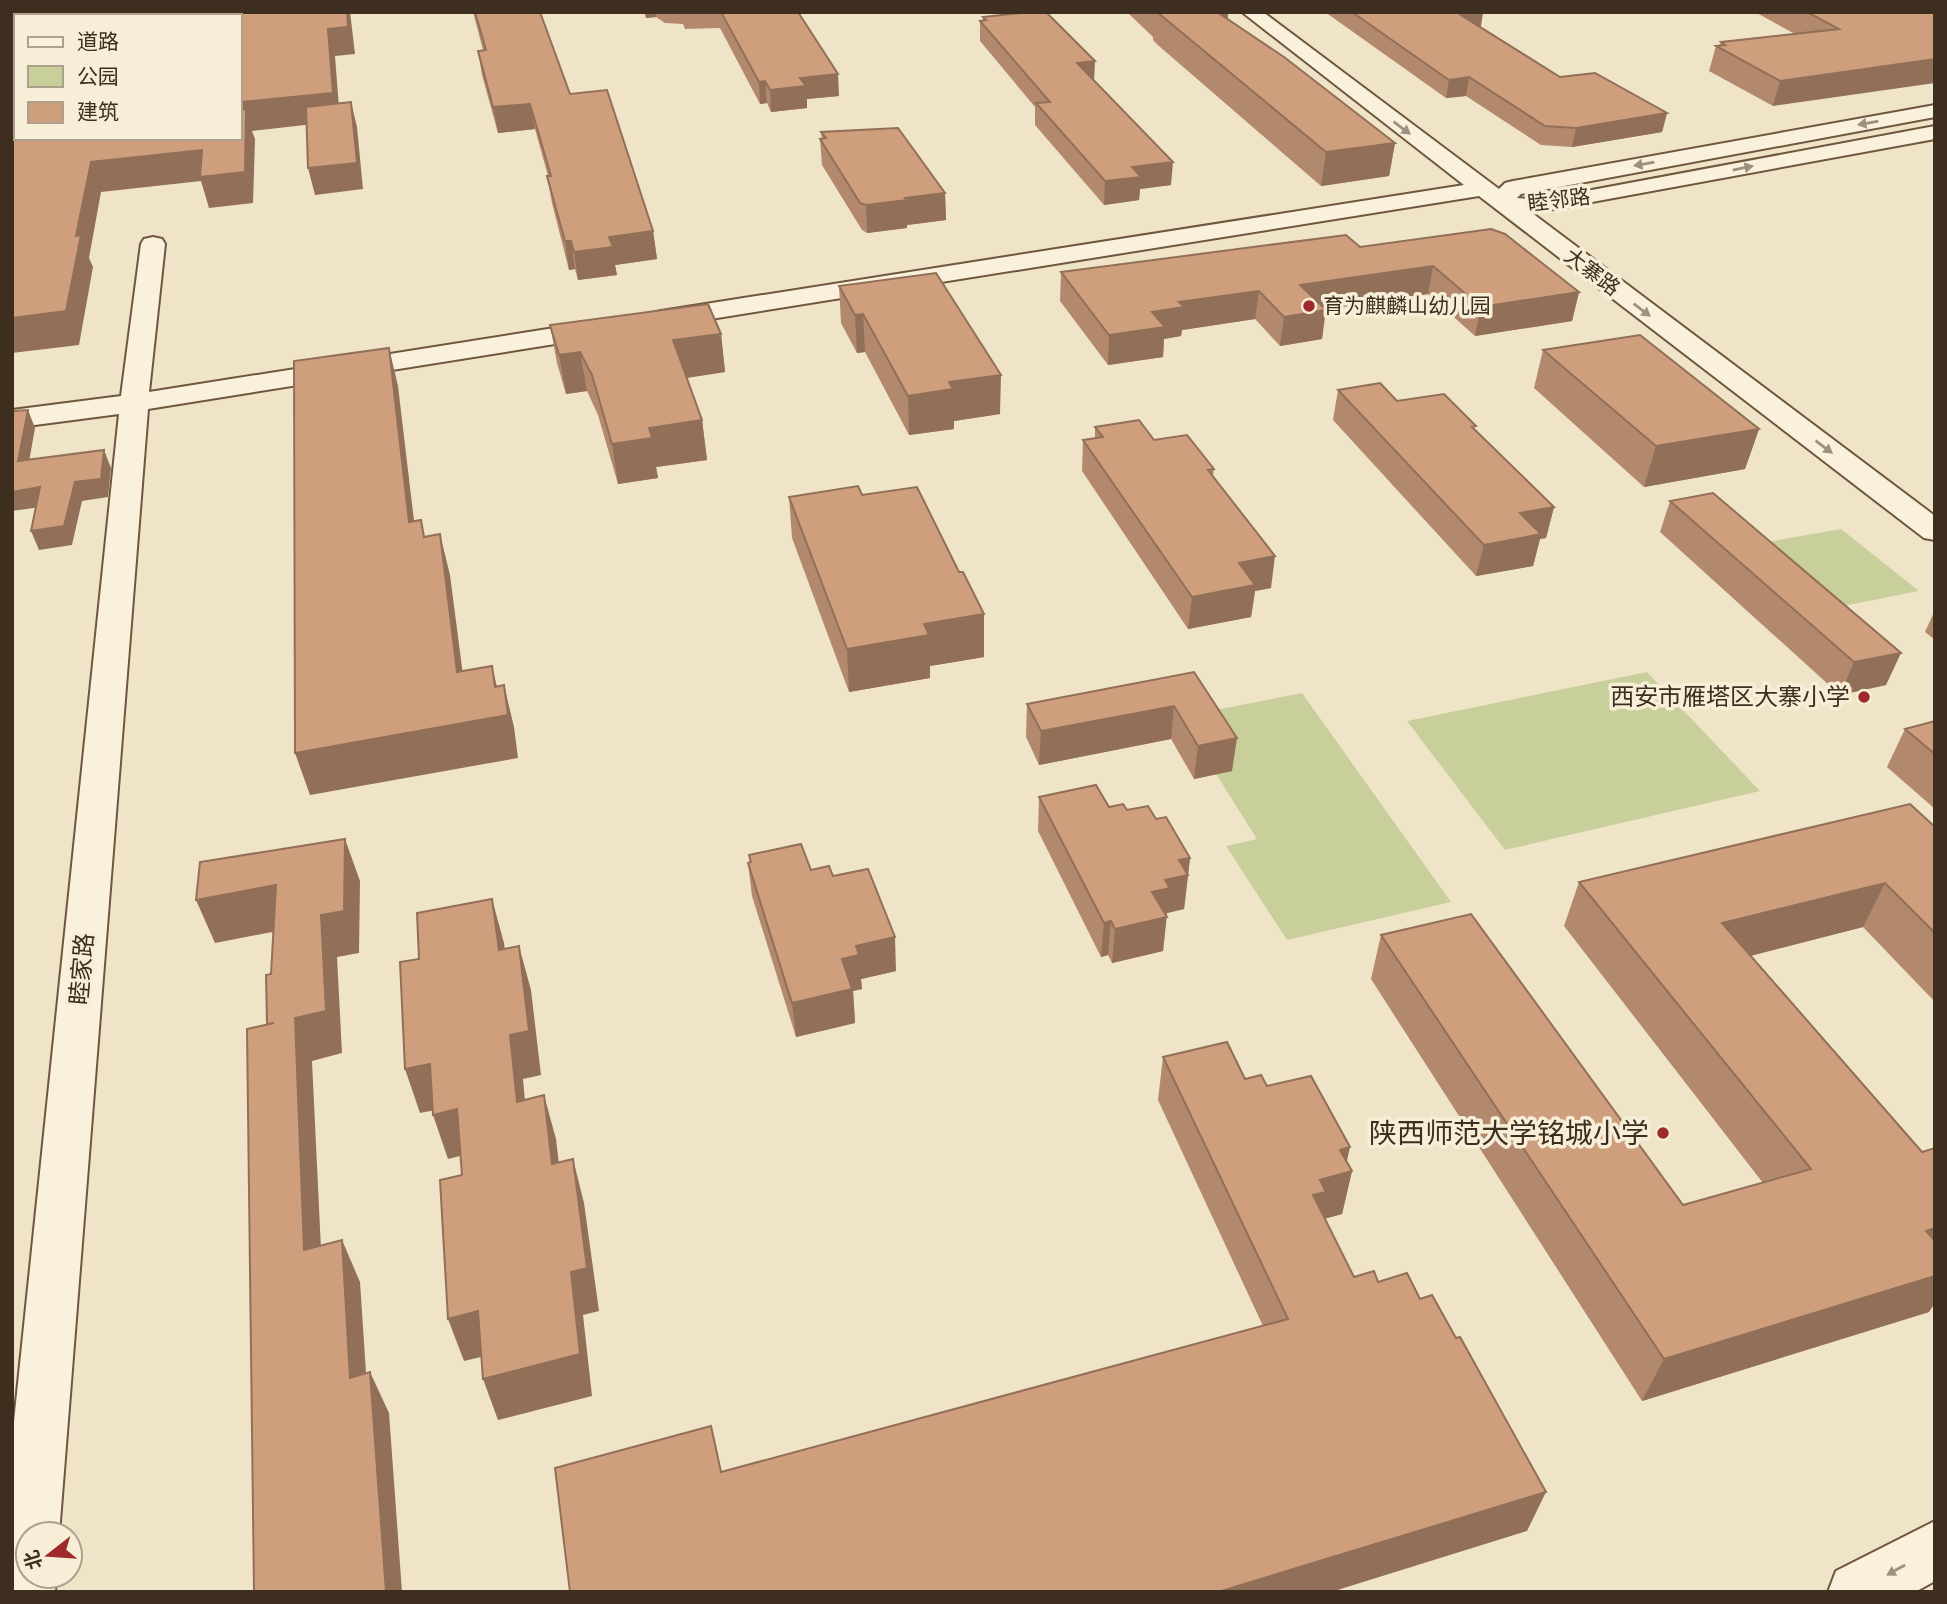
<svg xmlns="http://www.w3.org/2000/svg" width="1947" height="1604" viewBox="0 0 1947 1604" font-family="Literata,'Noto Sans SC',serif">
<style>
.green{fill:#c9cf9b}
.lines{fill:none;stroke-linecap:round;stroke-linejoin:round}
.secondary-casing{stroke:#6f573f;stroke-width:4}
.secondary{fill:#faf1dc;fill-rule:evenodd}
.wall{fill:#b2896c}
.shaded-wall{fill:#916f58}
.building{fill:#cf9f7d;stroke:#916f58;stroke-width:2}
.oneway{fill:#9c907e}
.poi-dot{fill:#9e2a2b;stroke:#f7eed8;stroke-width:2.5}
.labels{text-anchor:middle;stroke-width:7;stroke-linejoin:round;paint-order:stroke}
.far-street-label{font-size:21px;fill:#3d2e20;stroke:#f7eed8}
.far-poi-label{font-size:21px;fill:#3d2e20;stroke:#f7eed8;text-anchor:start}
.poi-label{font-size:24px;fill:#3d2e20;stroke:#f7eed8;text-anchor:end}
.street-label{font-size:24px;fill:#3d2e20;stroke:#f7eed8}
.near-poi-label{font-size:28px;fill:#3d2e20;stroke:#f7eed8;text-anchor:end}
</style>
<rect width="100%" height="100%" fill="#f0e4c8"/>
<g class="green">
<path d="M1841 529 1919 591 1823 610 1750 545Z"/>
<path d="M1647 672 1760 791 1505 850 1407 721Z"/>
<path d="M1302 693 1451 902 1287 940 1226 846 1257 839 1180 717Z"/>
</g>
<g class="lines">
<g class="secondary-casing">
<g id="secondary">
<path d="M1242 12H1263L1499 189 1505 183 1513 181 1935 105V117L1521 194 1517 198 1538 200 1935 126V139L1532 213 1935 516V540L1924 538 1479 196 661 327 652 325 648 319 652 313 661 311 1464 185Z"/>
<path d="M153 237 162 239 165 244 149 392 605 320 614 322 618 328 614 334 605 336 148 409 59 1534H28V1576H56L55 1592H12V1441L119 414 12 428V410L121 396 141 244 144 239Z"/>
<path d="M1935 1521V1581L1915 1592H1828L1836 1571Z"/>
</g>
</g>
<use href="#secondary" class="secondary"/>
</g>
<g class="wall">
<path d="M473 12H540L570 94 653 231 657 259 615 265 617 275 578 280 575 269 569 270 552 203 547 176H548L535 129 498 133 482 75 478 51 483 50Z"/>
<path d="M644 12H798L839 96 807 99V108L771 112 767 103 760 104 720 28 685 29 683 24 665 23 656 17 646 18Z"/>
<path d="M1127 12H1228V19L1395 143 1389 176 1321 186 1159 46 1153 40V37Z"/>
<path d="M1325 12H1483L1481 27 1560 77 1667 113 1662 132 1572 147 1541 145 1466 96 1446 98Z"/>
<path d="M1755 12H1935L1773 106 1709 71 1716 46 1720 45 1721 42 1795 34Z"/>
<path d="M983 17 1094 80 1171 185 1140 189 1139 200 1104 205 1035 125V107L980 41V21L983 20Z"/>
<path d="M821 132 945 193 946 220 907 225V228L867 233 862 230 822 165 820 139H822Z"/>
<path d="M1360 247 1579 292 1572 321 1475 336 1428 294 1325 309 1322 339 1280 346 1255 319 1182 330 1181 336 1164 339 1163 357 1108 365 1060 301 1061 272Z"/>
<path d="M839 286 1000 414 954 421V429L909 435 865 352 857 353 841 323Z"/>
<path d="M550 325 721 334 725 372 687 378 702 420 707 460 656 467 658 478 618 484 598 415 587 391 566 394 557 363Z"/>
<path d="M1543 350 1759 429 1745 469 1644 487 1534 388Z"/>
<path d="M1338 390 1397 401 1475 430 1554 507 1546 538 1540 539 1533 566 1476 576 1333 420Z"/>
<path d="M1095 427 1154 440 1214 469 1213 476 1271 588 1255 591 1251 617 1188 629 1082 471 1083 440 1095 438Z"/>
<path d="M862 495 959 572 984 614V657L930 666V678L849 692 792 538 789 497Z"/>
<path d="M1670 501 1886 685 1840 695 1660 532Z"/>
<path d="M1935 610V640L1925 632Z"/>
<path d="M1194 672 1232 771 1194 779 1171 739 1039 765 1026 737 1027 704Z"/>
<path d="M1935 721V809L1887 767 1905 729Z"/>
<path d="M1039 797 1109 807 1127 810 1156 819 1190 858 1184 909 1167 913 1163 951 1112 963 1108 955 1101 957 1038 831Z"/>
<path d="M1935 827V1002L1863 927 1750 956 1929 1312 1642 1401 1371 979 1381 935 1683 1205 1763 1183 1564 926 1579 882Z"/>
<path d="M749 855 833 876 896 971 861 979 862 989 853 991 855 1023 796 1037 752 896 748 863 750 862Z"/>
<path d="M1163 1057 1245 1079 1267 1086 1347 1162 1352 1171 1342 1214 1324 1219 1354 1277 1378 1282 1527 1531 1263 1326 1158 1100Z"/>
</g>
<g class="shaded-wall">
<path d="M347 12H350L355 54 335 56 340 121 252 131 255 139 253 203 209 208 201 181 101 192 89 258 93 267 79 345 12 353V318L91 162 246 128 240 107V102Z"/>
<path d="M646 12H656V17L646 18Z"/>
<path d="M1214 12H1228L1226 39Z"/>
<path d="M1483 12 1480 30 1461 15Z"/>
<path d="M1935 59V83L1773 106 1780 81Z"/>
<path d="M1095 61 1094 82 1077 63Z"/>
<path d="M838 74 839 96 807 99V108L771 112 770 90 800 78Z"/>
<path d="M1469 77 1466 96 1446 98 1449 80Z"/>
<path d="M765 81 767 103 760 104 759 82Z"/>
<path d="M351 102 357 127 363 189 315 195 308 168Z"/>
<path d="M530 104 535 129 498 133 493 107Z"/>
<path d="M1667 113 1662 132 1572 147 1576 128Z"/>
<path d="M1395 143 1389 176 1321 186 1326 152Z"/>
<path d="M1173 162 1171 185 1140 189 1139 200 1104 205 1105 181 1132 167Z"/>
<path d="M945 193 946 220 907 225V228L867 233 866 205 905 198Z"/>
<path d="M653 231 657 259 615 265 617 275 578 280 574 252 609 237Z"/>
<path d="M565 241H571L575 269 569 270Z"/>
<path d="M1433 266 1428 294 1296 314 1300 285Z"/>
<path d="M1259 291 1255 319 1182 330 1181 336 1164 339 1163 357 1108 365 1109 335 1152 312 1179 302Z"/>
<path d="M1579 292 1572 321 1475 336 1481 307Z"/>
<path d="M1326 310 1322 339 1280 346 1284 317Z"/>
<path d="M863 314 865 352 857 353 855 315Z"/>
<path d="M721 334 725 372 678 379 673 340Z"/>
<path d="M389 348 398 386 419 563 409 522Z"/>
<path d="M580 352 587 391 566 394 559 355Z"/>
<path d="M1001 375 1000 414 954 421V429L909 435 908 396 949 382Z"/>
<path d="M28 410 35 428 26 479 18 461Z"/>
<path d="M702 420 707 460 656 467 658 478 618 484 612 444 649 428Z"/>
<path d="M1759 429 1745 469 1644 487 1656 446Z"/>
<path d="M104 450 111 468 108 497 82 501 72 545 39 550 31 531Z"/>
<path d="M40 487 48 506 12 511V492Z"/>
<path d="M1554 507 1546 538 1540 539 1533 566 1476 576 1484 545 1520 513Z"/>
<path d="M440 534 450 575 468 714 457 672Z"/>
<path d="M1275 556 1271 588 1255 591 1251 617 1188 629 1192 597 1239 563Z"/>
<path d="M984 614V657L930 666V678L849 692 847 649 924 624Z"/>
<path d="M1901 653 1886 685 1840 695 1854 662Z"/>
<path d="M492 666 502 708 504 685 514 727 518 758 310 795 295 753 495 687Z"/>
<path d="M1174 706 1171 739 1039 765 1041 731Z"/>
<path d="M1237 738 1232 771 1194 779 1198 746Z"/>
<path d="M345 839 360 881 359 953 337 957 342 1053 312 1061 323 1291 304 1250 295 1018 321 915Z"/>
<path d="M1190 858 1184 909 1167 913 1163 951 1112 963 1115 929 1165 880 1179 860Z"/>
<path d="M1885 883 1863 927 1703 968 1722 923Z"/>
<path d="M276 885 293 928 215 943 196 900Z"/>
<path d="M492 899 504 943 511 994 499 950Z"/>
<path d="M1111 921 1108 955 1101 957 1104 923Z"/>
<path d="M895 937 896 971 861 979 862 989 853 991 855 1023 796 1037 792 1003 856 946Z"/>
<path d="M519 946 531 990 541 1075 523 1079 529 1145 517 1102 510 1035Z"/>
<path d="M430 1064 445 1108 420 1113 405 1069Z"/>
<path d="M544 1095 556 1139 564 1207 552 1164Z"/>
<path d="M457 1109 472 1153 448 1159 433 1115Z"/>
<path d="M1350 1147 1344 1174 1352 1171 1342 1214 1320 1220 1313 1195 1320 1180 1340 1150Z"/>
<path d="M573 1159 584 1203 599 1311 583 1315 592 1396 498 1420 483 1379 571 1272Z"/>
<path d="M1935 1226V1262L1926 1231Z"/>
<path d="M342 1240 360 1282 369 1418 350 1378Z"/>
<path d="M1935 1276V1303L1929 1312 1642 1401 1664 1359Z"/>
<path d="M478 1311 493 1354 464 1361 448 1319Z"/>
<path d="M370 1372 389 1413 402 1592H386Z"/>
<path d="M1546 1492 1527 1531 1331 1592H1218Z"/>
</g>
<g class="building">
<path d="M12 12H347L348 27 328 29 333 93 240 102 241 39H240V16H16V138H240V110L246 109 245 172 200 177 202 150 91 162 76 236 81 235 66 311 12 318Z"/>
<path d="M475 12H540L570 94 607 90 653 231 609 237 613 247 574 252 571 241H565L547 176H551L530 104 493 107 478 51 486 50Z"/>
<path d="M721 12H798L838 74 800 78 806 86 770 90 765 81 759 82Z"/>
<path d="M1029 12H1046L1095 61 1077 63 1173 162 1132 167 1141 177 1105 181 1036 103 1050 102 980 21 986 20 983 17Z"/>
<path d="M1157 12H1217L1284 57 1395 143 1326 152Z"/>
<path d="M1352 12H1483L1461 15 1560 77 1595 73 1667 113 1576 128 1545 126 1469 77 1449 80Z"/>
<path d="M1807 12H1935V59L1780 81 1716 46 1725 45 1721 42 1839 29Z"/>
<path d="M351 102 357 163 308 168 306 107Z"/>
<path d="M898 128 945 193 905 198 907 200 866 205 860 203 820 139 826 138 821 132Z"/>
<path d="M1491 229 1505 234 1579 292 1481 307 1433 266 1300 285 1326 310 1284 317 1259 291 1179 302 1184 307 1152 312 1165 327 1109 335 1061 272 1346 235 1360 247Z"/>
<path d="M936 273 1001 375 949 382 953 389 908 396 863 314 855 315 839 286Z"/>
<path d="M708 304 721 334 673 340 702 420 649 428 652 438 612 444 592 375 580 352 559 355 550 325Z"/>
<path d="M1640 335 1759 429 1656 446 1543 350Z"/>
<path d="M389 348 409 522 421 520 424 537 440 534 457 672 492 666 495 687 504 685 508 715 295 753 294 361Z"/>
<path d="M1380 383 1397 401 1444 394 1476 426 1472 427 1554 507 1520 513 1541 534 1484 545 1338 390Z"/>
<path d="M28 410 18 461 104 450 101 479 75 482 64 526 31 531 40 487 12 492V411Z"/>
<path d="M1139 420 1154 440 1187 435 1214 469 1208 470 1275 556 1239 563 1255 585 1192 597 1083 440 1103 437 1095 427Z"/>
<path d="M858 486 862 495 917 487 959 572H963L984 614 924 624 929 635 847 649 789 497Z"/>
<path d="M1713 493 1901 653 1854 662 1670 501Z"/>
<path d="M1194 672 1237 738 1198 746 1174 706 1041 731 1027 704Z"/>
<path d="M1935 721V754L1905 729Z"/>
<path d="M1096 785 1109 807 1123 804 1127 810 1148 806 1156 819 1166 817 1190 858 1179 860 1188 875 1165 880 1170 888 1152 892 1167 917 1115 929 1111 921 1104 923 1039 797Z"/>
<path d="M1910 804 1935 827V933L1885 883 1722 923 1922 1152 1935 1148V1228L1926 1231 1935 1241V1276L1664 1359 1381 935 1471 914 1683 1205 1811 1169 1579 882Z"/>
<path d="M345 839 344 911 321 915 326 1011 295 1018 304 1250 342 1240 350 1378 370 1372 386 1592H254L247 1029 274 1023 267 1024 266 975 271 974 276 885 196 900 200 862Z"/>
<path d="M801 844 811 870 829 866 833 876 868 869 895 937 856 946 859 955 842 959 852 989 792 1003 748 863 751 862 749 855Z"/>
<path d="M492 899 499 950 519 946 529 1031 510 1035 517 1102 544 1095 552 1164 573 1159 587 1268 571 1272 580 1354 483 1379 478 1311 448 1319 440 1180 462 1175 457 1109 433 1115 430 1064 405 1069 400 962 419 959 417 913Z"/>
<path d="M1227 1042 1245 1079 1261 1075 1267 1086 1311 1076 1350 1147 1340 1150 1352 1171 1320 1180 1326 1192 1313 1195 1354 1277 1374 1271 1378 1282 1407 1273 1420 1299 1432 1295 1456 1338 1460 1337 1546 1492 1218 1592H570L555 1468 711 1426 721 1472 1288 1319 1163 1057Z"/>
</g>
<defs><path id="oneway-solid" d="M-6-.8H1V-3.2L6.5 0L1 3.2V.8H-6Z" transform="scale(1.75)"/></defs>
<g class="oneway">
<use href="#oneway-solid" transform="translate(1868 123) rotate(170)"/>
<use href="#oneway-solid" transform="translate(1402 128) rotate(37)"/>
<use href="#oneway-solid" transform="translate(1644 164) rotate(170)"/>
<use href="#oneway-solid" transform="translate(1743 168) rotate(-11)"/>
<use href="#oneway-solid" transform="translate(1642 310) rotate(37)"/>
<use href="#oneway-solid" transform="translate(1824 447) rotate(37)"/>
<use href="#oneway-solid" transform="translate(1896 1570) rotate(151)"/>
</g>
<g class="poi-dot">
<circle cx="1309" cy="306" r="7"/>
<circle cx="1864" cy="697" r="7"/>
<circle cx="1663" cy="1133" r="7"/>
</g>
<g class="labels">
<g class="far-street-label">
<text transform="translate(1559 200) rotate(-7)" y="7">睦邻路</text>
<text transform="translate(1592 272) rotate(37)" y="7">大寨路</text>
</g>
<g class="far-poi-label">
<text x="1323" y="313">育为麒麟山幼儿园</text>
</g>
<g class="poi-label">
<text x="1850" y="705">西安市雁塔区大寨小学</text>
</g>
<g class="street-label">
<text transform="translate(82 969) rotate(-85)" y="8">睦家路</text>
</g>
<g class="near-poi-label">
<text x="1649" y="1143">陕西师范大学铭城小学</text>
</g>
</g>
<rect width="1947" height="1604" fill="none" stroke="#3d2e20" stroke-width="28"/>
<rect x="14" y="14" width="228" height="126" fill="#f7eed8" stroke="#ada18e" stroke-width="2"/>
<rect x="28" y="37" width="35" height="10" fill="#faf1dc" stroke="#ada18e" stroke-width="2"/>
<text x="77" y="49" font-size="21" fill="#3d2e20">道路</text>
<rect x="28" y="66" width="35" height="21" fill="#c9cf9b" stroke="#ada18e" stroke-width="2"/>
<text x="77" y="84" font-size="21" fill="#3d2e20">公园</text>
<rect x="28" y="102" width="35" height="21" fill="#cf9f7d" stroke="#ada18e" stroke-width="2"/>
<text x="77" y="119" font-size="21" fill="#3d2e20">建筑</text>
<g transform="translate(49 1555) rotate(253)"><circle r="33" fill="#f7eed8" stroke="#ada18e" stroke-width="2"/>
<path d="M0-5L12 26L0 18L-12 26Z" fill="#9e2a2b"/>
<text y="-10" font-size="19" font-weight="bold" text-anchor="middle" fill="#3d2e20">北</text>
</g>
</svg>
